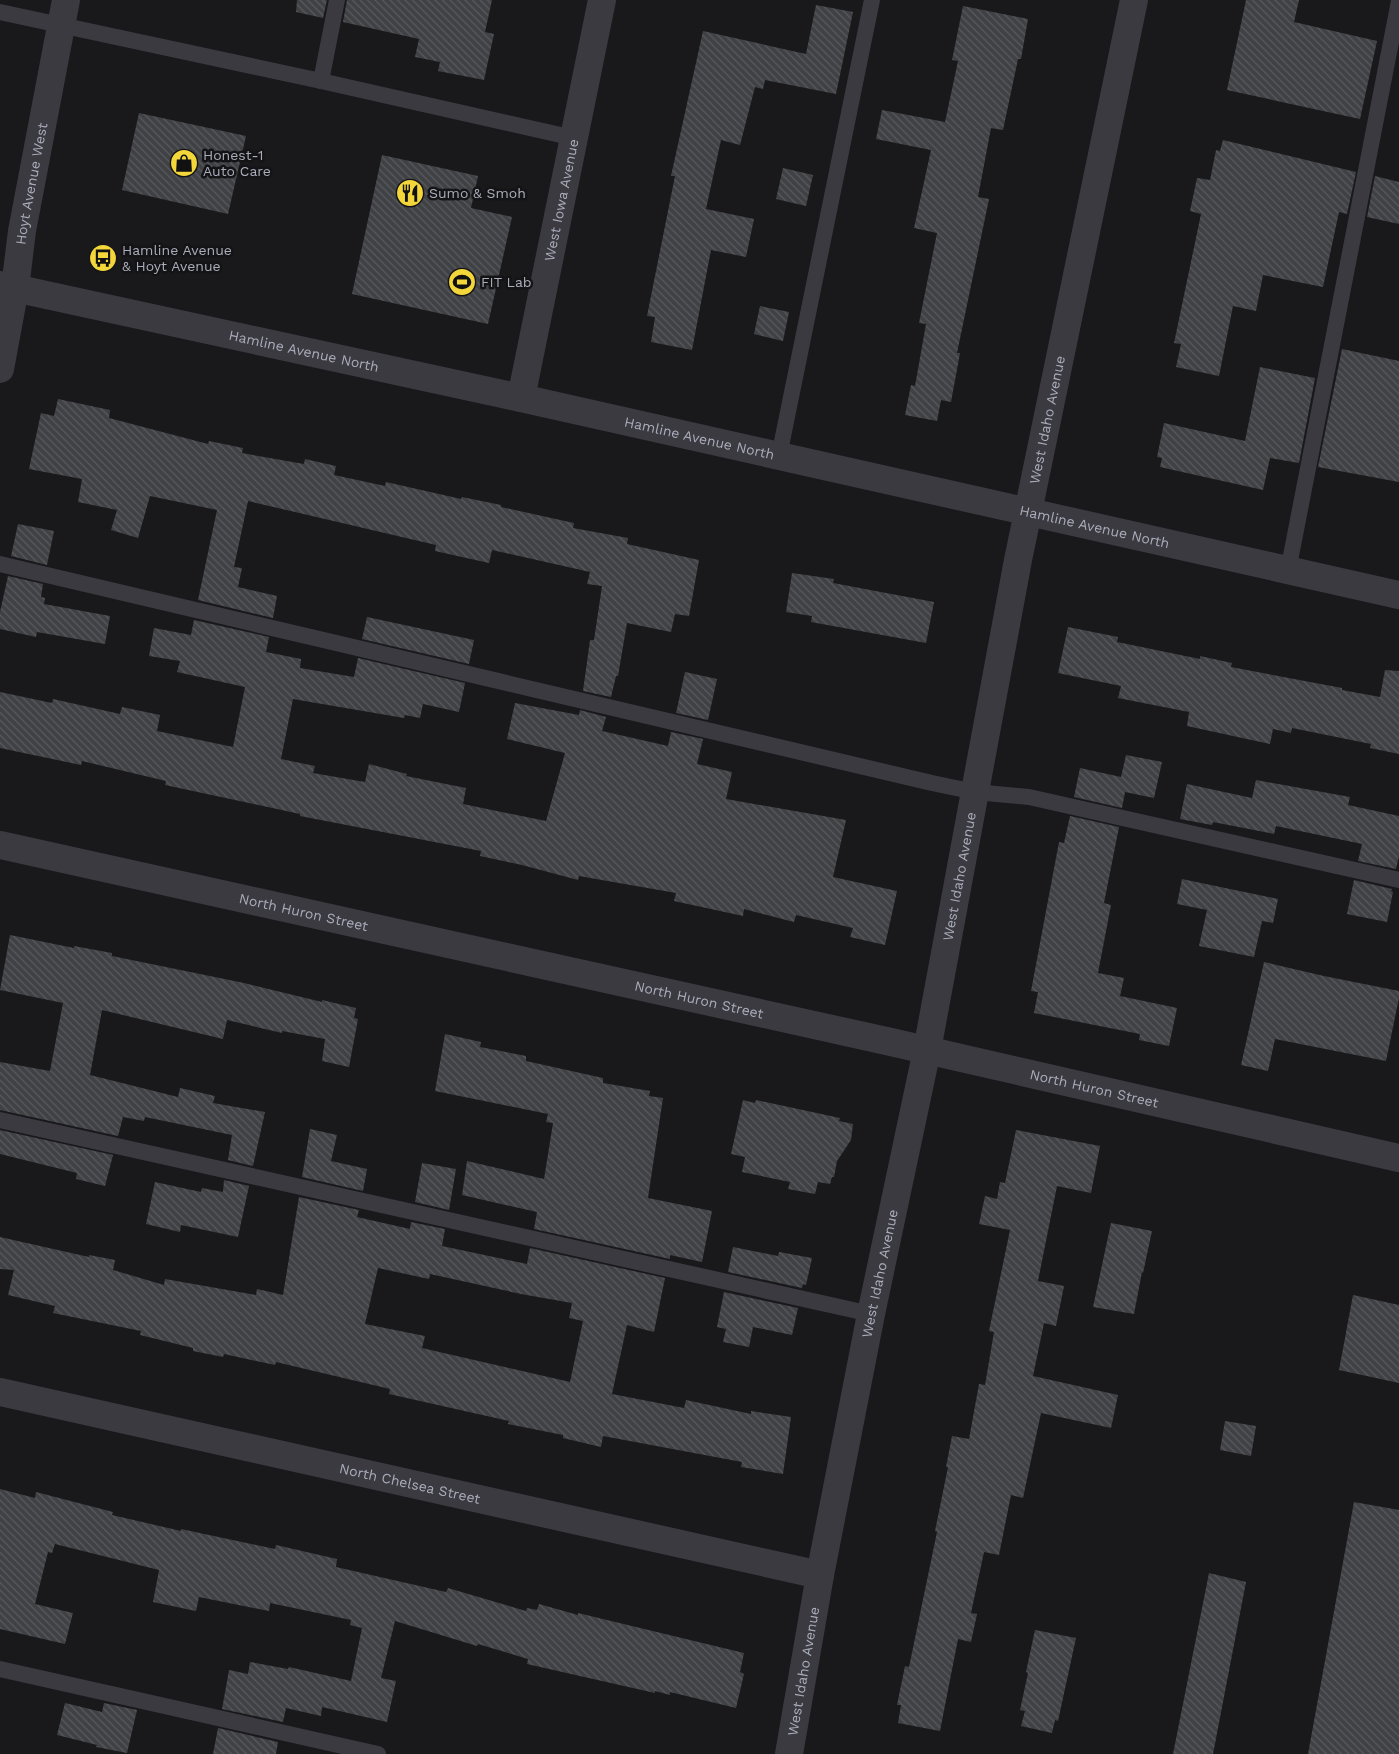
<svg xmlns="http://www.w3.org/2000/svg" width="1399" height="1754" viewBox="0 0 1399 1754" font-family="'Work Sans',sans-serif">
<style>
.building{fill:url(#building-back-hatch);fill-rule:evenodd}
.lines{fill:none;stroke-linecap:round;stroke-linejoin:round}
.service{stroke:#3a3a40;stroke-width:16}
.minor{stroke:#3a3a40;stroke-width:28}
.tertiary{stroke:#3a3a40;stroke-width:28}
.labels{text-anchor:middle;stroke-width:5;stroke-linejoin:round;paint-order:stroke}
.poi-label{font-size:14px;fill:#abadbb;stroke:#141416;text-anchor:start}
.street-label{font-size:14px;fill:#abadbb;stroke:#141416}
</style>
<defs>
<pattern id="building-back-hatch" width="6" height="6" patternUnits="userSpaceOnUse" patternTransform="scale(1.25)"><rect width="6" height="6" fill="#404145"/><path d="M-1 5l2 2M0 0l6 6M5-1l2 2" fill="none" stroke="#595a5e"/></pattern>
</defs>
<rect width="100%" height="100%" fill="#19191b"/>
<g class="building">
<path d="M297 0H327L323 18 296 12Z"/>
<path d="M347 0H492L485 32 494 34 484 80 438 71 440 62 415 57 419 39 343 22Z"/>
<path d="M1246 0H1299L1294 22 1377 41 1360 119 1227 90Z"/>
<path d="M816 5 853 12 836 94 765 80 763 89 755 87 740 145 721 140 706 209 754 219 746 257 711 250 692 350 651 342 655 317 647 316 675 176H671L703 31 806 54Z"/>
<path d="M963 6 1028 19 1021 59H1018L1003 130 991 128 978 197 989 199 957 353H960L951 402 941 400 937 421 905 415 911 385 915 386 926 324 919 323 937 233 914 228 931 150 876 139 882 110 945 122 958 61 952 60Z"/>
<path d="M139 113 246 136 228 214 122 190Z"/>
<path d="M1223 140 1356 172 1347 214 1339 212 1323 287 1263 275 1256 311 1233 306 1219 376 1176 367 1181 344 1174 343 1201 214 1190 211 1197 178 1210 180 1216 150 1220 151Z"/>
<path d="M382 155 478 176 471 208 512 217 488 324 352 294Z"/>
<path d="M783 168 813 175 806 206 776 199Z"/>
<path d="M1375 176 1399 182V224L1367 217Z"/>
<path d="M760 306 789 312 783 341 754 334Z"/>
<path d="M1342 349 1399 361V482L1318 467Z"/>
<path d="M1260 367 1315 378 1299 463 1270 458 1263 490 1160 467 1162 458 1157 457 1164 423 1245 441Z"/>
<path d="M58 399 110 410 109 418 208 444 209 441 243 448 242 453 304 464 305 459 336 466 334 475 385 486 386 482 461 499 462 497 501 505V507L574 523 573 528 628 538 627 544 699 560 689 616 675 614 671 632 627 623 618 676H616L611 697 583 691 590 640H594L602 586 587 584 590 572 492 550 489 563 435 551 436 545 248 501 234 567 242 568 238 587 277 596 273 618 198 600 217 510 150 496 138 538 111 530 117 510 78 502 82 479 29 469 41 413 54 416Z"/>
<path d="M18 524 54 531 47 565 11 556Z"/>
<path d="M792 573 834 579 833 583 934 602 926 643 811 622 812 616 786 612Z"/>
<path d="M8 576 43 584 41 597 45 598 44 604 110 616 105 644 37 632 36 637 0 629V612Z"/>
<path d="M367 617 474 640 469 664 362 639Z"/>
<path d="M194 620 269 637 266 652 301 659 300 668 354 677 358 658 465 683 459 712 423 704 420 718 405 715 404 718 293 699 281 759 315 766 313 773 365 782 369 764 407 774 406 776 466 788 463 804 546 821 565 753 507 739 515 703 579 715 580 710 606 717 602 731 668 746 671 732 703 739 697 764 732 772 726 799 846 820 833 877 897 891 885 945 850 937 853 928 796 915 794 922 744 909 743 916 674 901 676 893 579 876 578 880 522 865 480 856 481 851 300 816V814L165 785 166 781 82 761 81 765 0 748V692L52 703 53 699 120 714 122 707 160 715 157 731 233 747 245 687 177 672 180 661 149 656 154 628 191 635Z"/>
<path d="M1068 627 1118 637 1117 642 1200 659V656L1232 663 1231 667 1342 688V690L1380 697 1385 670 1399 671V754L1370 748 1371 744 1292 728 1291 733 1273 729 1270 744 1187 726 1189 712 1118 698 1121 686 1058 673Z"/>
<path d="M685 672 717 679 708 720 676 713Z"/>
<path d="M1126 755 1162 762 1154 798 1125 792 1122 808 1074 797 1080 768 1121 777Z"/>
<path d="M1256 780 1350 797 1348 805 1399 816V856L1396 869 1358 861 1362 844 1276 826 1274 834 1213 822 1212 825 1180 819 1187 784 1252 798Z"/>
<path d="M1070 816 1119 827 1104 903 1111 905 1098 973 1124 978 1120 996 1177 1008 1169 1046 1139 1040 1140 1034 1034 1013 1038 992 1031 991 1059 842 1064 843Z"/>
<path d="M1182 879 1278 899 1273 923 1262 921 1254 957 1199 946 1207 910 1177 904Z"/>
<path d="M1354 880 1392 889 1391 891 1393 892 1387 922 1347 914Z"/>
<path d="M10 935 74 948V946L112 953V956L244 983 322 1002V1000L356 1008 354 1018 358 1019 349 1067 322 1061 325 1039 282 1031V1033L227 1020 223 1039 102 1010 90 1075 178 1097 180 1088 215 1096 213 1103 265 1112 253 1166 228 1160 232 1135 145 1117 144 1121 123 1117 118 1136 0 1110V1062L50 1071 63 1003 0 990Z"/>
<path d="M1264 962 1324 976 1399 991V998L1386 1061 1275 1039 1268 1071 1241 1065Z"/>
<path d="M445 1034 481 1042 480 1047 526 1056V1061L603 1078V1083L650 1091 649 1096 663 1098 648 1198 712 1211 702 1262 670 1255V1259L534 1229 537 1212 462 1195 467 1161 544 1179 553 1123 546 1122 548 1114 435 1091Z"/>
<path d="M743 1100 755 1103 756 1100 840 1118 839 1121 853 1124 851 1140 837 1161 834 1177H832L830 1184 818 1182 815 1194 788 1189 790 1182 742 1172 745 1157 731 1154Z"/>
<path d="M310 1129 337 1135 331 1161 367 1169 363 1191 302 1177Z"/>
<path d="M0 1130 113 1155 105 1186 76 1179 77 1173 0 1154Z"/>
<path d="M1016 1130 1100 1146 1091 1193 1057 1186 1038 1281 1064 1286 1056 1326 1044 1323 1033 1376 1118 1395 1111 1428 1041 1413 1023 1498 1011 1495 999 1555 984 1552 971 1613 977 1614 971 1642 958 1639 940 1731 898 1723 901 1705H897L905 1666 909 1667 937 1532 935 1531 948 1467H946L952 1436 969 1439 979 1384 985 1385 994 1332 989 1331 1010 1230 979 1224 985 1196 997 1199 1000 1182 1005 1183Z"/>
<path d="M422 1163 456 1169 449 1210 415 1202Z"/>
<path d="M224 1180 249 1186 238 1237 181 1225 180 1232 146 1224 155 1182 201 1192 202 1188 223 1192Z"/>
<path d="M299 1197 359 1210 357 1217 410 1229 411 1222 445 1229 442 1246 527 1264 530 1248 665 1278 654 1332 627 1325 612 1394 684 1408 686 1400 751 1414V1411L791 1417 783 1474 741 1467 742 1462 603 1436 601 1447 563 1438V1435L508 1424 509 1421 389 1394 390 1389 276 1362 275 1365 224 1354 223 1357 193 1351V1348L140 1335 141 1331 53 1313 55 1306 8 1295 14 1270 0 1269V1237L89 1257V1255L115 1260 113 1270 164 1285 165 1279 256 1295 257 1289 283 1295ZM378 1268 429 1279 430 1274 521 1294 572 1303 569 1318 583 1321 570 1382 422 1348 425 1336 365 1324Z"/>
<path d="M1111 1223 1152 1231 1143 1273 1142 1272 1134 1314 1093 1307Z"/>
<path d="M733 1247 778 1256 779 1252 812 1258 806 1285 803 1284 802 1288 728 1272Z"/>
<path d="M724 1292 798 1308 792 1335 753 1327 749 1347 723 1342 726 1329 717 1327Z"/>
<path d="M1353 1295 1399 1305V1383L1339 1370Z"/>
<path d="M1225 1421 1256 1426 1251 1456 1220 1450Z"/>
<path d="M0 1489 35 1498 36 1492 113 1512 112 1515 181 1531V1529L275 1549 276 1545 337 1559 336 1567 446 1592 448 1588 526 1611 527 1608 537 1610 539 1604 578 1615V1613L744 1653 740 1672 744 1674 736 1708 670 1692V1695L655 1691V1693L527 1664 528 1659 478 1644 477 1646 395 1621 381 1678 396 1681 387 1722 322 1707 321 1716 286 1708 283 1722 222 1709 229 1670 248 1674 250 1662 288 1669 289 1667 351 1681 362 1628 350 1625 351 1620 270 1603 269 1611 199 1597 196 1611 153 1602 159 1570 55 1544 52 1553 48 1552 35 1604 73 1613 65 1644 0 1629Z"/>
<path d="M1354 1502 1399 1510V1754H1308Z"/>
<path d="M1209 1573 1246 1582 1213 1754H1173Z"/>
<path d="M1035 1630 1076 1638 1058 1721 1055 1720 1052 1733 1021 1726 1025 1711 1020 1710 1028 1673 1026 1672Z"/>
<path d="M65 1703 102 1712 104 1703 137 1710 127 1753 96 1747 97 1745 57 1735Z"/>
<path d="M218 1728 278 1742 276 1754H213Z"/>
</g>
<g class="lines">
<g class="service">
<path d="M0 12 321 81 574 138"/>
<path d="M321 81 337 0"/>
<path d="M779 456 872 0"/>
<path d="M0 564 932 783 975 792 1029 797 1399 880"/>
<path d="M1288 571 1399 1"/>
<path d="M0 1120 871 1314"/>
<path d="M0 1669 378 1754"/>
</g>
<g class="minor">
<path id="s1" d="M0 369 15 288 22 231 66 0"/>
<path id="s2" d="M521 398 602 0"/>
<path id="s3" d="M0 845 891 1042 1399 1158"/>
<path id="s4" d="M0 1392 820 1575"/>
<path id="s5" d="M789 1754 820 1575 871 1314 927 1050 1018 560 1134 0"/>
</g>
<path class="tertiary" id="s6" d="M0 285 521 398 1399 595"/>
</g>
<defs>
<g id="shop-disc" transform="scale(1.4375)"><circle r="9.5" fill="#f3d639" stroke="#141416"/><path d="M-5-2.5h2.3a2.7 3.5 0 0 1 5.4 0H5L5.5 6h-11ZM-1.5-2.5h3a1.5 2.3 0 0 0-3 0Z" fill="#111"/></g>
<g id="restaurant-disc" transform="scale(1.4375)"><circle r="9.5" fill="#f3d639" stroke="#141416"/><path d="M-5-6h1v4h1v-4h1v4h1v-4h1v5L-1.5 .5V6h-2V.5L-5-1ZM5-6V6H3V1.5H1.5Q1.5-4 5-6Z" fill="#111"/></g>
<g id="bus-disc" transform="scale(1.4375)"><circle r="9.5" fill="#f3d639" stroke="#141416"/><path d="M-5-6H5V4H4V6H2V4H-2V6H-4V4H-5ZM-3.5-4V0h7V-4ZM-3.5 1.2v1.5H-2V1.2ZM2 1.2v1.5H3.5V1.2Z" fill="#111"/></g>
<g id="stadium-disc" transform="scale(1.4375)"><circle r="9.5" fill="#f3d639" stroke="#141416"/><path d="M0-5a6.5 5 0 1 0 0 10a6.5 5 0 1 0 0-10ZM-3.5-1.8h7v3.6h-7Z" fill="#111"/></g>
</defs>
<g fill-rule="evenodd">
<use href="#shop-disc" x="184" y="163"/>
<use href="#restaurant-disc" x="410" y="193"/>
<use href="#bus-disc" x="103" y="258"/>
<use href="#stadium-disc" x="462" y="282"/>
</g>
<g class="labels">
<g class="poi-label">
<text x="203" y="160">Honest-1<tspan x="203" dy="16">Auto Care</tspan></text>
<text x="429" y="198">Sumo &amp; Smoh</text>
<text x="122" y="255">Hamline Avenue<tspan x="122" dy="16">&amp; Hoyt Avenue</tspan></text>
<text x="481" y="287">FIT Lab</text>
</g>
<g class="street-label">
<text dy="5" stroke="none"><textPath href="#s1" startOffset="188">Hoyt Avenue West</textPath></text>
<text dy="5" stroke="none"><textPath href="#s2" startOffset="202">West Iowa Avenue</textPath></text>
<text dy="5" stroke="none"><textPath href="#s6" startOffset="311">Hamline Avenue North</textPath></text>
<text dy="5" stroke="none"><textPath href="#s5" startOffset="1359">West Idaho Avenue</textPath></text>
<text dy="5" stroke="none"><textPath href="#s6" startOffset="716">Hamline Avenue North</textPath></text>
<text dy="5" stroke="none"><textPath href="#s6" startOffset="1121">Hamline Avenue North</textPath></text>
<text dy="5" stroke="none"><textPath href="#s5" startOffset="894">West Idaho Avenue</textPath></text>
<text dy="5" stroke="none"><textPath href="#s3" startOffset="311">North Huron Street</textPath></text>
<text dy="5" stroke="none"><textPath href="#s3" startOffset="716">North Huron Street</textPath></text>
<text dy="5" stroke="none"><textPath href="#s3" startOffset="1121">North Huron Street</textPath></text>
<text dy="5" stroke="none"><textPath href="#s5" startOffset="489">West Idaho Avenue</textPath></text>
<text dy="5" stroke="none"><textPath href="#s4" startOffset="420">North Chelsea Street</textPath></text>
<text dy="5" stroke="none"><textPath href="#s5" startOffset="84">West Idaho Avenue</textPath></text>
</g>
</g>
</svg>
